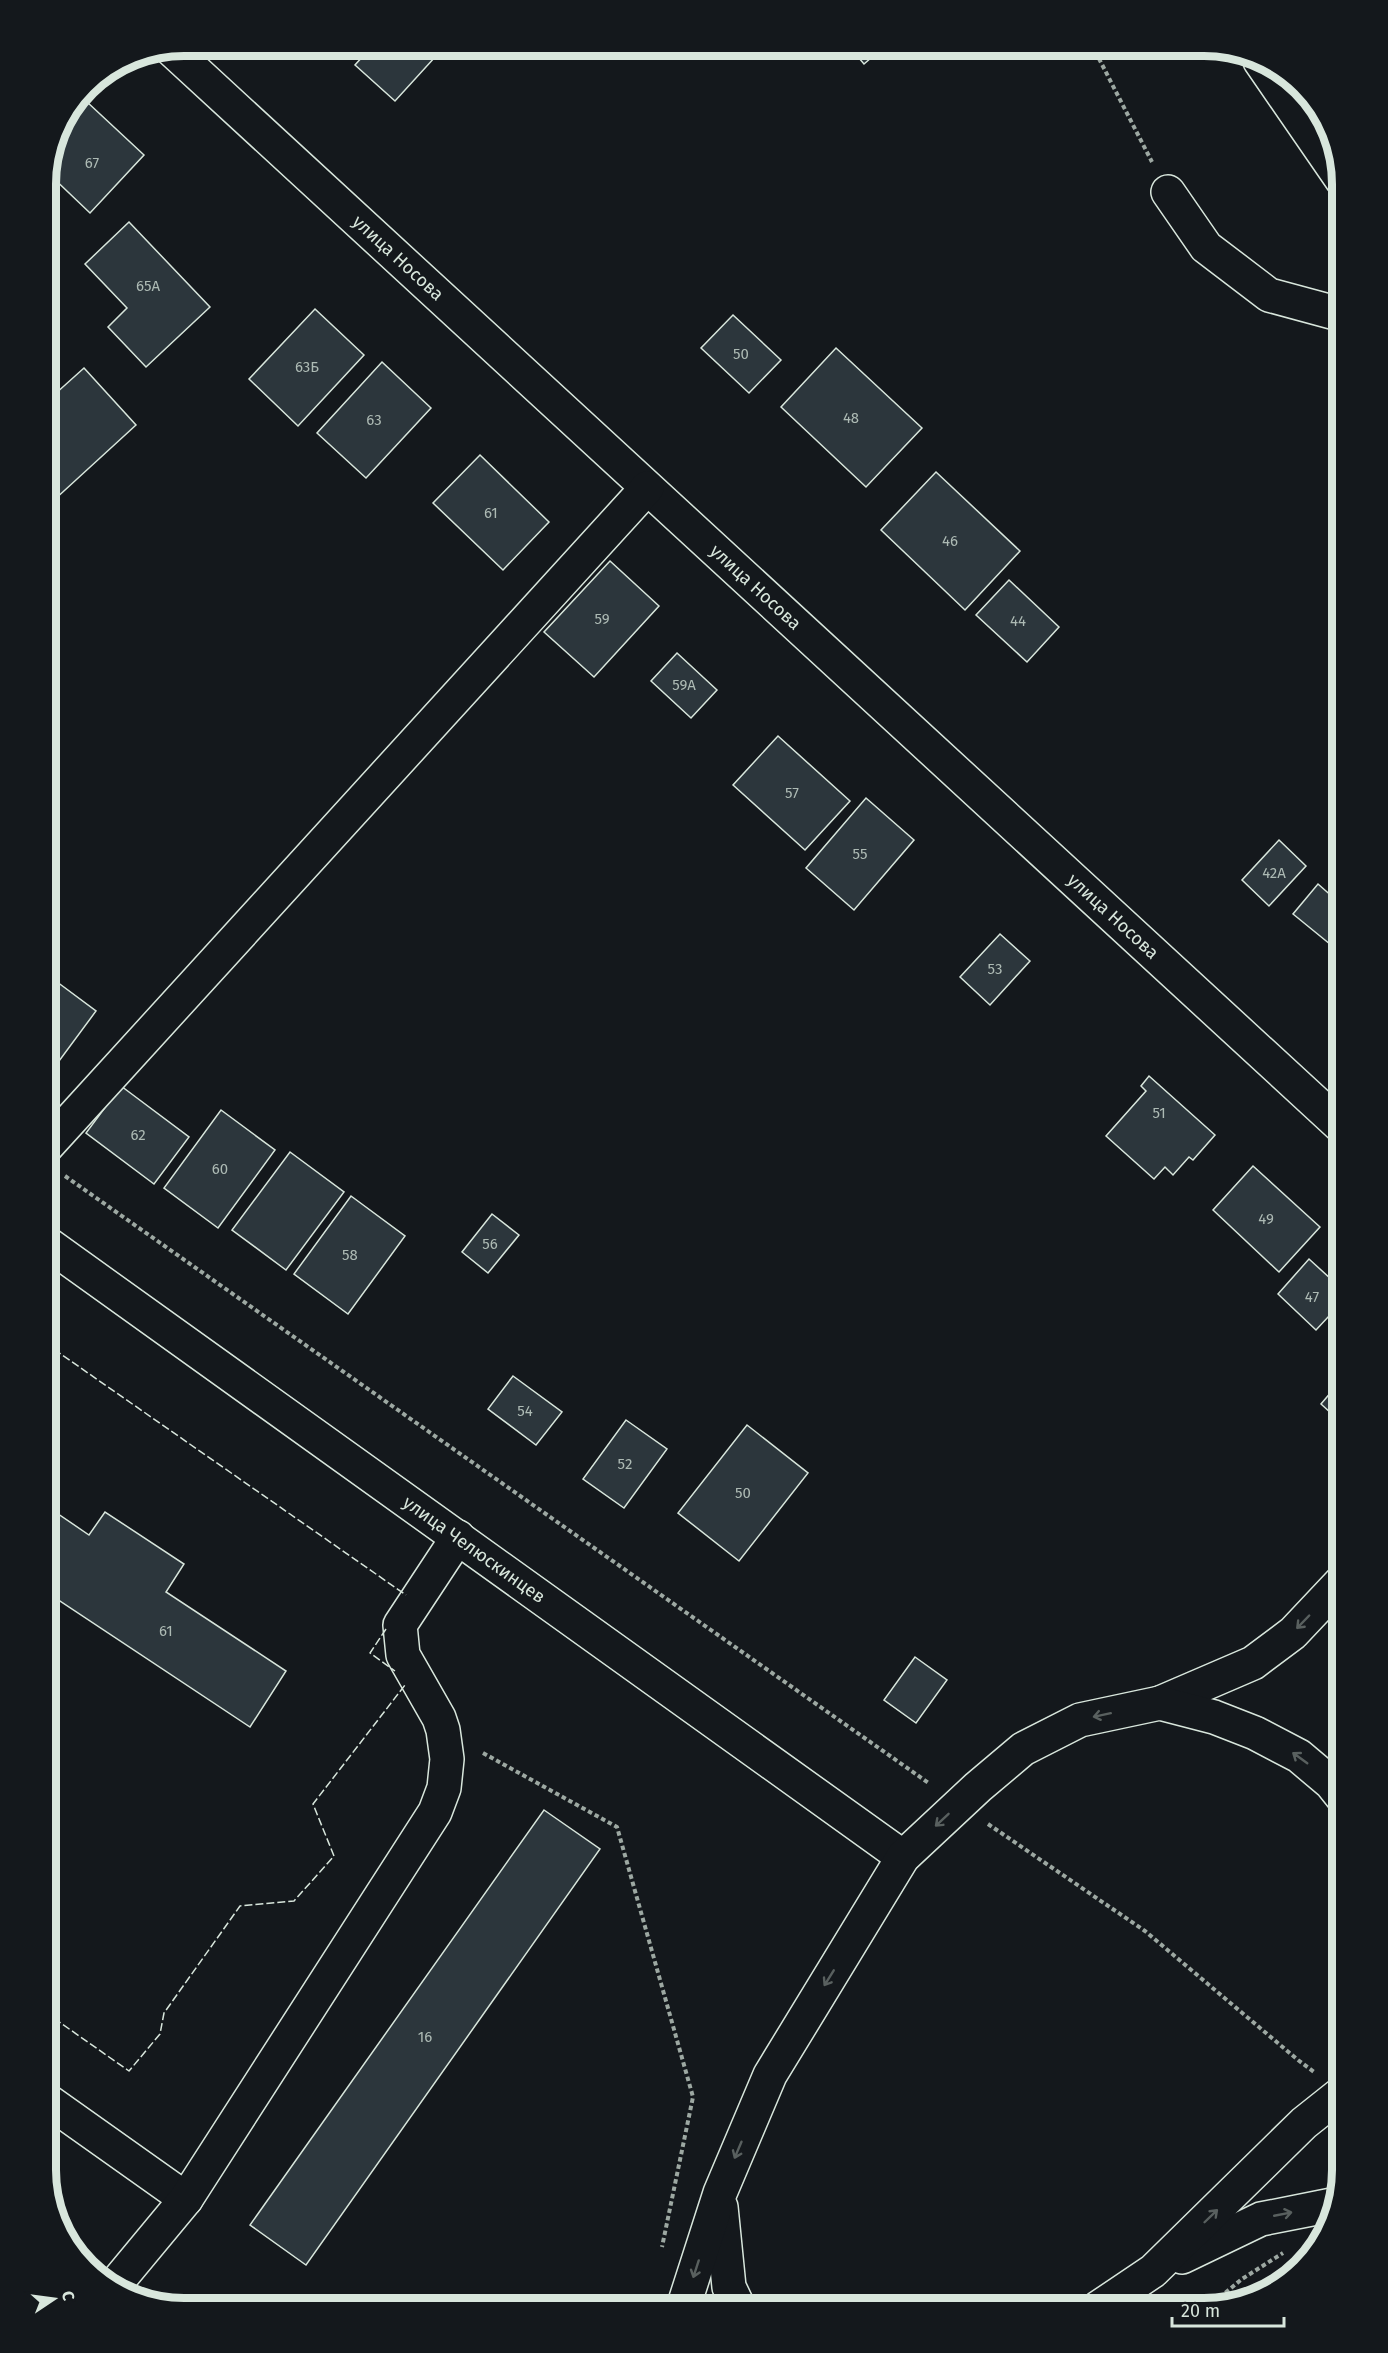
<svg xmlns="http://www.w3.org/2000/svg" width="1388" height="2353" viewBox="0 0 1388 2353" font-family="'Fira Sans',sans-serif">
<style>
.building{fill:#2c363c;stroke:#d8e6dc;stroke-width:1.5}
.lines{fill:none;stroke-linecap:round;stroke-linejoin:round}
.minor-casing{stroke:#d8e6dc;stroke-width:36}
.major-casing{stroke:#d8e6dc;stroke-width:36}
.path{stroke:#9da8a2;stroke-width:4;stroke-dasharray:4.5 3;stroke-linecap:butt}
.minor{stroke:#14181c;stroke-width:33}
.major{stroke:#14181c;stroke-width:33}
.fence{stroke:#d8e6dc;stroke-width:1.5;stroke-dasharray:8 3;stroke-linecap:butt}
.oneway{stroke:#59605f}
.labels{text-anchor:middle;stroke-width:4.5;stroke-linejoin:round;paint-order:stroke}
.number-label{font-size:15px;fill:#adbab4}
.street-label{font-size:18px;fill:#d8e6dc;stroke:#14181c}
.rim{fill:none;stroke:#d8e6dc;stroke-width:8}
</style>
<rect width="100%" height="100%" fill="#14181c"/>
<g class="building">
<path d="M373 45H446L395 101 355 65Z"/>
<path d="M848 45H886L864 64Z"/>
<path d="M86 101 144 155 90 213 46 171 56 133Z"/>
<path d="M129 222 210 307 146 367 108 327 127 308 85 264Z"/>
<path d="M315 309 364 355 298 426 249 379Z"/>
<path d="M733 315 781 360 749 393 701 348Z"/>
<path d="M836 348 922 428 866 487 781 407Z"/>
<path d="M382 362 431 408 366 478 317 433Z"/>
<path d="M84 368 136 425 53 501 45 492V403Z"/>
<path d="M480 455 549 522 503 570 433 503Z"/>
<path d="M936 472 1020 551 965 610 881 530Z"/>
<path d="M610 561 659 606 594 677 544 632Z"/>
<path d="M1009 580 1059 627 1027 662 976 615Z"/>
<path d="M677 653 717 690 691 718 651 681Z"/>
<path d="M778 736 850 801 805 850 733 785Z"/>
<path d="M866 798 914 840 854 910 806 868Z"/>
<path d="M1279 840 1306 866 1269 906 1242 880Z"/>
<path d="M1318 884 1343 906V940L1336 949 1293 914Z"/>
<path d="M1000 934 1030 961 990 1005 960 977Z"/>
<path d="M45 973 96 1011 45 1080Z"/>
<path d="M1149 1076 1215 1135 1193 1160 1189 1157 1173 1175 1165 1167 1154 1179 1106 1136 1146 1091 1141 1086Z"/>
<path d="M121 1086 189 1137 154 1184 86 1133Z"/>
<path d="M221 1110 275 1150 218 1228 164 1188Z"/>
<path d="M290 1152 344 1192 286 1270 232 1230Z"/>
<path d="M1253 1166 1320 1227 1279 1272 1213 1210Z"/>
<path d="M351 1196 405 1236 348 1314 294 1274Z"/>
<path d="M492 1214 519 1235 488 1273 462 1252Z"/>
<path d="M1309 1259 1343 1290V1301L1316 1330 1278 1294Z"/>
<path d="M513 1376 562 1412 536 1445 488 1409Z"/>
<path d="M1343 1378V1424L1321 1404Z"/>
<path d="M626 1420 667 1449 624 1508 583 1479Z"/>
<path d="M747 1425 808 1473 739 1561 678 1513Z"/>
<path d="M45 1505 89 1535 105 1512 184 1564 166 1592 286 1671 250 1727 45 1591Z"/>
<path d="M915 1657 947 1680 916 1723 884 1700Z"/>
<path d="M544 1810 600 1849 306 2265 250 2225Z"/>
</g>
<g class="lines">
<g class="minor-casing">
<g id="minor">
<path id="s1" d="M170 48 1343 1128"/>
<path d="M1260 61 1342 180"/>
<path d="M1168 192 1206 247 1269 295 1343 315"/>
<path d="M45 1148 647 488"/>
<path id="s2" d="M45 1242 903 1857"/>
<path d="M45 2099 186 2199"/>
<path d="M113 2287 186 2199 435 1812 444 1788 447 1759 443 1730 439 1718 403 1655 400 1625 458 1537"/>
</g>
</g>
<g class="major-casing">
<g id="major">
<path d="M1160 1703 1253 1663 1293 1633 1343 1580"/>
<path d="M721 2207 729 2287 739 2308"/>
<path d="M1182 2257 1261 2219 1332 2205"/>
<path d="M683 2308 720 2193 770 2075 903 1857 978 1787 1023 1749 1080 1720 1160 1703 1214 1717 1255 1733 1299 1756 1331 1783 1343 1798"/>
<path d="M1098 2308 1153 2271 1304 2123 1343 2092"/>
</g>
</g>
<g class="path">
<path d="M1092 45 1152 162"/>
<path d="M65 1176 930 1784"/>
<path d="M483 1753 617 1827 693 2097 662 2247"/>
<path d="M988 1824 1145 1931 1298 2060 1314 2072"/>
<path d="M1208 2307 1242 2279 1283 2253"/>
</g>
<use href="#minor" class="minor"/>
<use href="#major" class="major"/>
<g class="fence">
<path d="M45 1343 406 1595"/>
<path d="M386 1629 370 1653 395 1671"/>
<path d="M45 2012 129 2071 160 2034 164 2013 240 1906 294 1901 334 1856 313 1804 405 1685"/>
</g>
</g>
<defs><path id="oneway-shaft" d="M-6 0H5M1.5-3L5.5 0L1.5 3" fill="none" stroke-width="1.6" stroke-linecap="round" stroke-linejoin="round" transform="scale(1.5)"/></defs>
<g class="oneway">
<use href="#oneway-shaft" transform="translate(1303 1622) rotate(134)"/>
<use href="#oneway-shaft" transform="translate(1102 1715) rotate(168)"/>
<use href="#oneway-shaft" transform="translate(1300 1758) rotate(-144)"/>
<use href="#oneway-shaft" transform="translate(942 1820) rotate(137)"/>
<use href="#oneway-shaft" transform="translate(829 1978) rotate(122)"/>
<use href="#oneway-shaft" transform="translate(738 2150) rotate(113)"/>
<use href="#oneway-shaft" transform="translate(1283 2214) rotate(-11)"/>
<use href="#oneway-shaft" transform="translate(1211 2216) rotate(-44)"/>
<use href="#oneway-shaft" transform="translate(696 2269) rotate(108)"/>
</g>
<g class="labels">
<g class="number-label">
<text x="92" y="168">67</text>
<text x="148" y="291">65А</text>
<text x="741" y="359">50</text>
<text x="307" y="372">63Б</text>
<text x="851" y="423">48</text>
<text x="374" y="425">63</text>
<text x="491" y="518">61</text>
<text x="950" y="546">46</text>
<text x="602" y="624">59</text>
<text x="1018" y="626">44</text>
<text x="684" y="690">59А</text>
<text x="792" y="798">57</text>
<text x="860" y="859">55</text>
<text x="1274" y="878">42А</text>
<text x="995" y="974">53</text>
<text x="1159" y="1118">51</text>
<text x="138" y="1140">62</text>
<text x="220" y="1174">60</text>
<text x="1266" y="1224">49</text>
<text x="490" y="1249">56</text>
<text x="350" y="1260">58</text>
<text x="1312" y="1302">47</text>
<text x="525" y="1416">54</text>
<text x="625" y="1469">52</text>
<text x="743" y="1498">50</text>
<text x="166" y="1636">61</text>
<text x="425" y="2042">16</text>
</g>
<g class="street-label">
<text dy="6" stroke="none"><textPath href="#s1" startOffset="310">улица Носова</textPath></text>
<text dy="6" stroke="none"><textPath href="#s1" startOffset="796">улица Носова</textPath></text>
<text dy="6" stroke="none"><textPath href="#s1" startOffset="1282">улица Носова</textPath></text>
<text dy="6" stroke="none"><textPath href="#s2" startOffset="528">улица Челюскинцев</textPath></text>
</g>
</g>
<path d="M0 0H1388V2353H0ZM184 56H1204A128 128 0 0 1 1332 184V2170A128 128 0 0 1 1204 2298H184A128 128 0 0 1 56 2170V184A128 128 0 0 1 184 56Z" fill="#14181c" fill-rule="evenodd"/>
<path class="rim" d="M184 56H1204A128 128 0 0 1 1332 184V2170A128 128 0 0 1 1204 2298H184A128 128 0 0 1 56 2170V184A128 128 0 0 1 184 56Z"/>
<g transform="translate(54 2299) rotate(77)" stroke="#14181c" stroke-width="4.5" paint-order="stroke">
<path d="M0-4.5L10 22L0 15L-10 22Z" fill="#d8e6dc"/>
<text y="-9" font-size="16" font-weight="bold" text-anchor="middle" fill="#d8e6dc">С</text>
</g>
<path d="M1172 2317v9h112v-9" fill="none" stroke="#d8e6dc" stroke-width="3"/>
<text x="1181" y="2317" font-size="18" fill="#d8e6dc" stroke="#14181c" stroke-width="4.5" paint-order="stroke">20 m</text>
</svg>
